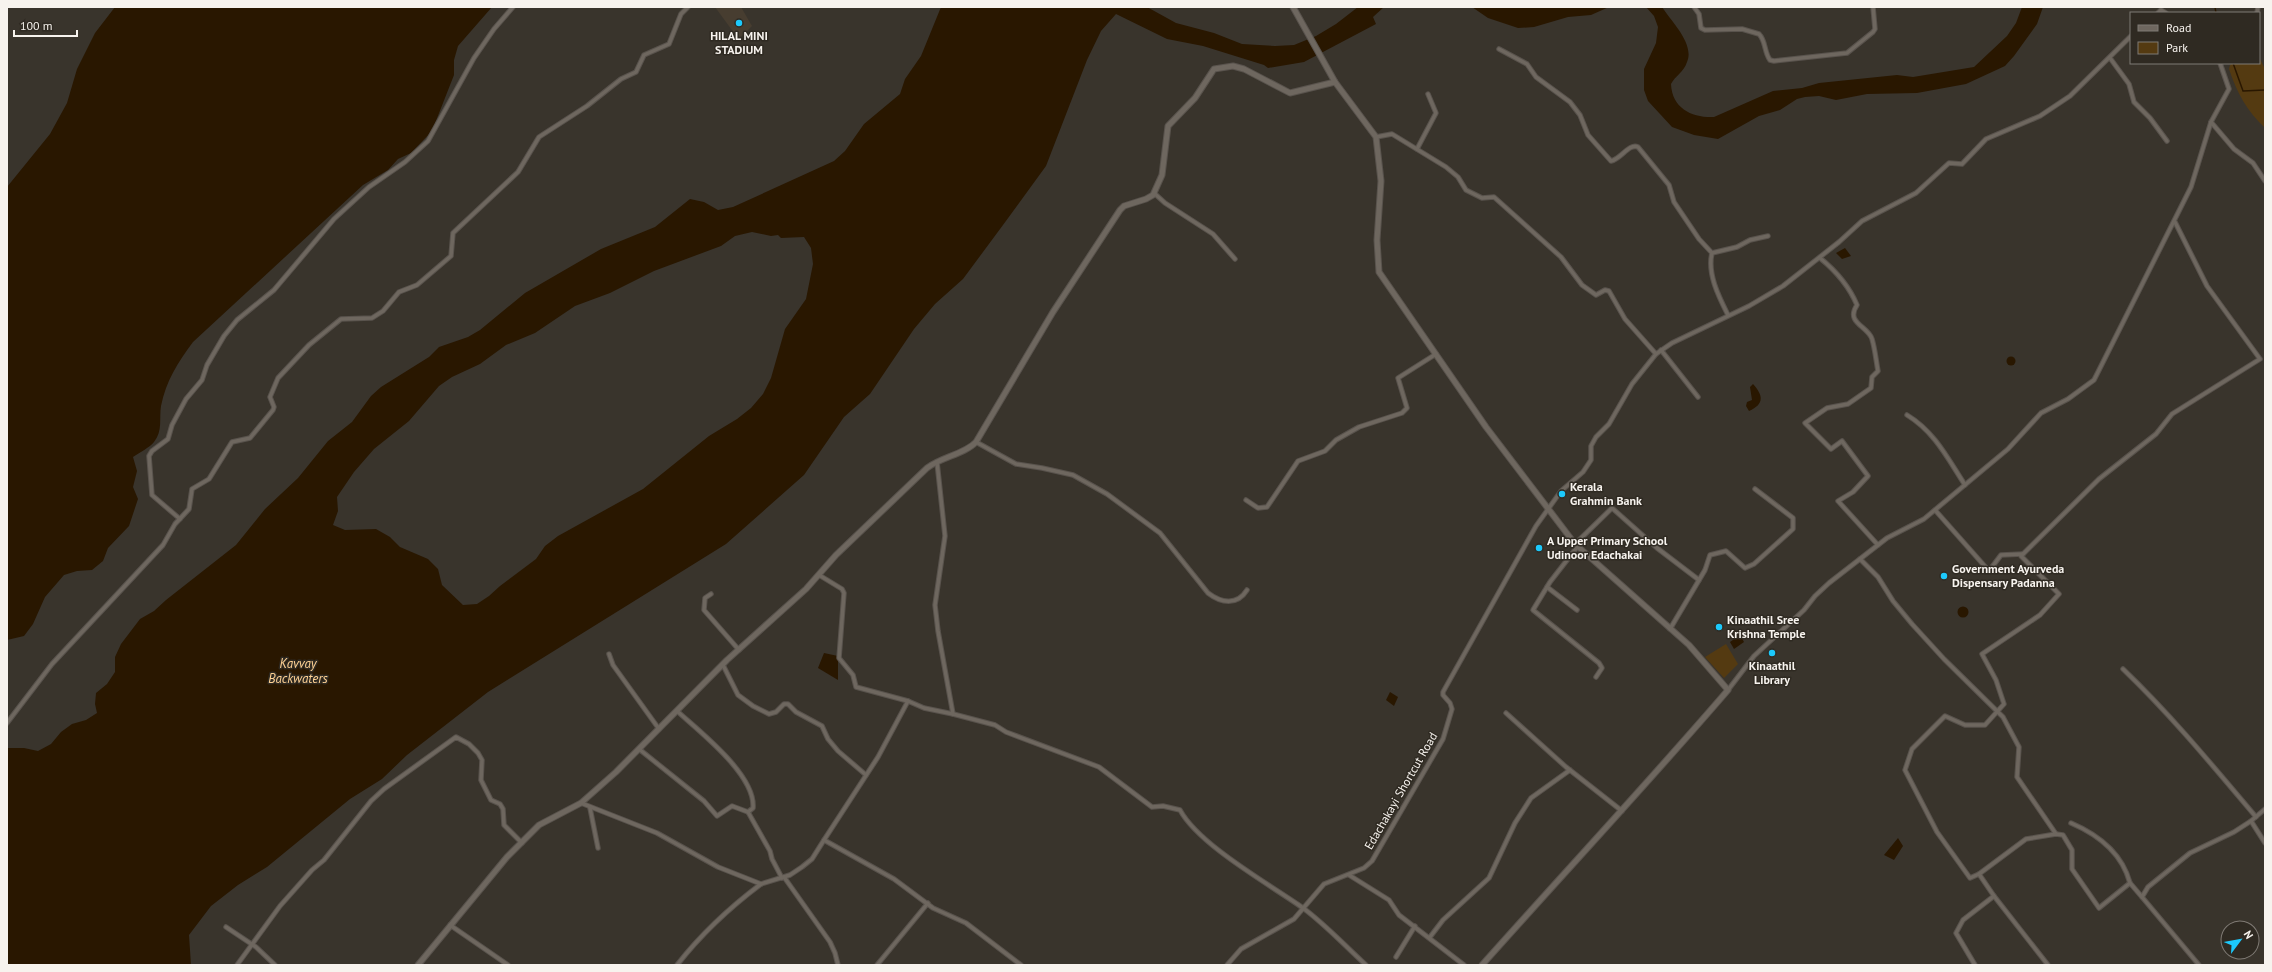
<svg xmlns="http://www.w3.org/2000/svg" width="2272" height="972" viewBox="0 0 2272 972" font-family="'PT Sans',sans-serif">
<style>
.built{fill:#473d30}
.green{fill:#543a11}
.water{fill:#291700;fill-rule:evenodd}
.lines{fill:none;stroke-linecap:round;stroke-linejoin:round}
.stream{stroke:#291700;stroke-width:1.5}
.street-casing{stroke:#59534d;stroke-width:5.5}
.secondary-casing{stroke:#59534d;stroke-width:7}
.street{stroke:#6e675f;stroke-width:3.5}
.secondary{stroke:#6e675f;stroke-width:5}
.poi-dot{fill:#1cc9fc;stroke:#2f2a22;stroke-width:1.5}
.labels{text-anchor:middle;stroke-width:3;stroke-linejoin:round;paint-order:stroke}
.poi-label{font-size:12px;font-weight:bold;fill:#f7f3ee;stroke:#2f2a22;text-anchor:start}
.street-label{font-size:12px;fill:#f7f3ee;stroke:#2f2a22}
.water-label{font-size:13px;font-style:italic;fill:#ffd294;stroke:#2f2a22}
</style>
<rect width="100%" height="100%" fill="#39342c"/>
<path class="built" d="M715 7H741L752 26 742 36 737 37Z"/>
<g class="green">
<path d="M2259 57 2265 69V128C2247 111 2237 93 2229 69L2230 65 2233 63H2259Z"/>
<path d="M1726 644 1738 664 1724 678 1705 657Z"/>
</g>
<g class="water">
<path d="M115 7H492L458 46 454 60V75L432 131 411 153 398 159 388 170 363 185 193 342C178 362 166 381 161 406 159 418 163 431 154 442 149 448 140 452 133 457L137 471 133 487 138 499 129 526 108 548 103 561 92 570 77 571 64 575 45 597 33 624 24 636 7 640V187L50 134 67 103 77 69 95 33Z"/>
<path d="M941 7H1147L1176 23 1214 33 1242 44 1275 46 1294 45 1316 36 1336 24 1358 7H1384L1373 17 1376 24 1304 62 1268 68 1264 65 1203 46 1167 39 1116 14 1101 31 1087 60 1046 166 1003 225 963 279 935 304 914 329 870 394 844 417 804 475 726 544 488 692 407 755 382 779 350 799 267 867 238 885 211 906 189 935 191 965H7V748H24L38 751 51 744 61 732 72 724 86 720 97 713 95 704 96 693 107 684 115 672V657L121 644 140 619 154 611 166 600 236 545 265 509 298 478 328 441 352 422 371 396 381 387 429 357 439 347 468 337 480 330 525 293 601 249 655 227 690 199 704 202 718 210 733 207 834 161 845 151 864 124 900 94 905 79 921 56ZM752 232 771 236 778 235 781 238 804 237 811 248 813 264 806 299 785 329 771 378 763 394 751 408 737 419 709 436 643 489 558 536 545 546 536 559 500 586 489 596 477 604 463 605 442 585 438 569 428 559 400 547 390 537 376 529 345 530 333 525 338 511 337 497 354 472 374 449 409 421 439 386 452 377 480 364 506 345 535 333 575 306 610 293 654 271 721 246 735 236Z"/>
<path d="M1472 7H1609L1591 15 1568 17 1534 27 1518 28 1488 18Z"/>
<path d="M1646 7H1662C1671 21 1695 44 1687 62 1684 72 1675 76 1671 84 1672 109 1693 118 1714 117L1773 91 1802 88 1819 83 1897 75 1913 77 1974 67 2007 36 2016 23 2022 7H2043L2037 24 2014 56 2005 66 1966 84 1917 93 1867 94 1836 100 1819 96 1805 97 1797 99 1780 110 1759 116 1718 139 1694 135 1672 127 1648 101 1644 90V69L1656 43 1658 27 1654 16Z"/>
<path d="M1845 248 1851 256 1842 259 1836 253Z"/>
<circle cx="2011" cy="361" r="4.5"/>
<path d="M1753 384C1763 395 1765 404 1749 411L1746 406 1747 402 1752 400 1750 387Z"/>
<circle cx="1963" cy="612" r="5.5"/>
<path d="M1740 635 1744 642 1734 649 1730 642Z"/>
<path d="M824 653 838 656V680L818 668Z"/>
<path d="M1390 692 1398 697 1394 706 1386 700Z"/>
<path d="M1898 838 1903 846 1894 860 1884 855Z"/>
</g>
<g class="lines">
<g class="stream">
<path d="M2215 7 2216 13"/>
<path d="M2233 63 2243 91 2265 90"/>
</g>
<g class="street-casing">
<g id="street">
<path d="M1694 7 1699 14 1701 28 1705 30 1742 29 1759 34C1766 41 1764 52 1770 60L1774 61 1847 53 1873 32 1875 29 1873 7"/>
<path d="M2158 13 2161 10 2166 13"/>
<path d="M2257 13 2258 7"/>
<path d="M1499 49 1527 64 1536 77 1570 102 1580 115 1588 135 1611 161C1621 159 1629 143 1638 147L1669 185 1674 202 1699 239 1712 253"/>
<path d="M2110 58 2129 84 2134 102 2150 118 2167 141"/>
<path d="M2211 122 2234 149 2253 163 2265 181"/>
<path d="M1376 137 1392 134 1446 167 1458 177 1466 190 1482 198 1494 197 1561 257 1582 285 1596 295 1605 290 1609 291 1625 319 1656 354"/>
<path d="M1417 149 1436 113 1428 94"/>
<path d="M1154 193 1165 203 1213 234 1235 259"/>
<path d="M1820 258C1836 271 1849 286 1857 305 1845 323 1868 326 1872 339 1875 349 1876 360 1878 371L1872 377 1871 388 1848 404 1827 408 1805 423 1831 449 1842 441 1868 476 1853 492 1838 501 1878 545"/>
<path d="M1728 315C1719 297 1707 274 1712 253L1737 247 1750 240 1768 236"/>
<path d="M1661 350 1698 397"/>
<path d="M1907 415C1935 432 1948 459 1965 485"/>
<path d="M976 442 1016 464 1042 468 1073 475 1107 494 1160 533 1208 593C1221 603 1237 606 1247 590"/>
<path d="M1246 500 1258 508 1267 507 1298 461 1325 451 1336 440 1359 427 1402 413 1407 408 1398 378 1436 354"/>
<path d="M1935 510 1989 571 2001 555 2023 554"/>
<path d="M180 519 152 495 149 456 152 451 168 439 172 425 186 399 202 380 207 365 224 336 237 320 274 290 334 219 369 187 405 162 428 141 474 58 494 29 513 7"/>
<path d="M1575 544 1612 508 1657 548 1699 580"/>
<path d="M1578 546 1550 582 1533 610 1599 663 1602 668 1596 677"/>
<path d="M1860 559 1878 577 1893 601 1912 624 1944 659 2003 717 2019 747 2017 777 2056 834"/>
<path d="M819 575 842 589 844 593 839 658 853 675 856 687 908 701"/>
<path d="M1547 587 1577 610"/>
<path d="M711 594 705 598 704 610 739 650"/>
<path d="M1670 629 1705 570 1710 555 1726 551 1745 568 1754 564 1793 529V518L1755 489"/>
<path d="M609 654 613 665 659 729"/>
<path d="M723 665 738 695 753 706 769 714 776 712 784 704H788L796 712 822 726 828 739 838 751 866 775"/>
<path d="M2123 669C2171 715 2213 766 2256 817"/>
<path d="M1728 690 1754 656 1804 610 1815 596 1829 583 1887 538 1924 519 2008 449 2041 413 2068 399 2094 380 2191 187 2211 122 2229 89 2220 63"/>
<path d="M1506 713 1566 767 1622 811"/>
<path d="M953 714 995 725 1006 732 1099 767 1152 807 1163 806 1180 810C1199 845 1269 884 1303 908 1326 925 1345 946 1366 965"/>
<path d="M7 723 52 664 163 545 175 524 189 509 192 489 209 479 232 442 250 438 273 410 274 407 270 397 278 378 309 345 341 319 372 318 383 311 399 292 417 285 451 256 453 233 518 172 539 137 587 106 621 79 636 72 644 55 669 44 681 14 688 7"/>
<path d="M639 749 704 801 717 816 732 806 748 812 753 808C756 775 699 731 677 711"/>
<path d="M581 803 657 833 718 867 761 884 790 875 802 867 812 859 824 840 894 879 933 908 966 923 1021 965"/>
<path d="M590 808 598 848"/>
<path d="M748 812 770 851 772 859 782 878"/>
<path d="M2251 821 2265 843"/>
<path d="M2071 823C2099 835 2122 853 2130 883"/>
<path d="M824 840 878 757 908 701 924 708 953 714 938 631 935 605 945 536 937 462"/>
<path d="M1979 874 1970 878 1937 832 1905 770 1912 749 1945 716 1965 725H1985L2004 704 1996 680 1982 654 2040 615 2059 594 2021 556 2099 479 2156 434 2172 414 2260 359 2207 286 2175 222"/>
<path d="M1349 875 1389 900 1399 915 1464 965"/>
<path d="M784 877 830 942 835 953 838 965"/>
<path d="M1994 896 2048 965"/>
<path d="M450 925 508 965"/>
<path d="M226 927 256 947 275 965"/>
<path d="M1430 937 1443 920 1489 878 1515 823 1531 798 1570 770"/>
<path d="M1396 957 1415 926"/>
<path d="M237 965 280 906 312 870 324 860 371 801 384 789 456 737 469 744 478 753 482 760 481 780 491 800 500 804 503 809 504 825 522 843"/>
<path d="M677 965C702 933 729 908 761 884"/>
<path d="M877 965 928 903"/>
<path d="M1227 965 1241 949 1294 919 1324 884 1364 868 1372 861 1443 739 1452 709 1450 703 1443 695V692L1536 526 1561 491 1583 472 1591 460V446L1596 437 1609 424 1632 384 1656 354 1672 343 1749 306 1783 286 1839 242 1862 221 1916 193 1949 163 1962 164 1986 139 2040 116 2070 96 2131 36"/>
<path d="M1975 965 1956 933 1963 920 1994 896 1979 874 2026 839 2056 834 2063 835 2072 850V869L2099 908 2130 883 2142 897"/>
<path d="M2199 965 2142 897 2148 887 2190 853 2234 832 2251 821 2265 809"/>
</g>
</g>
<g class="secondary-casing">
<g id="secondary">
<path d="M1293 7 1335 82 1376 137 1381 181 1377 240 1379 272 1486 427 1575 544 1689 645 1728 690C1648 783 1564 873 1482 965"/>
<path d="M418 965 507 857 539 825 581 803 616 772 727 660 806 589 836 555 927 468C941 457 965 454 976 442L1053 312 1120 210 1124 206 1146 199 1153 195 1162 175 1168 126 1195 98 1214 69 1233 66 1244 69 1290 93 1335 82"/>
</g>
</g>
<use href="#street" class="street"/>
<use href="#secondary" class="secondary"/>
</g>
<g class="poi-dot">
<circle cx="739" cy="23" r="4"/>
<circle cx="1562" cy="494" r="4"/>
<circle cx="1539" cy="548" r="4"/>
<circle cx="1944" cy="576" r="4"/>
<circle cx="1719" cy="627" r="4"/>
<circle cx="1772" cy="653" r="4"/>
</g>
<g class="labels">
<g class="poi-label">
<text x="739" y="40" text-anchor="middle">HILAL MINI<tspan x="739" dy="14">STADIUM</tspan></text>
<text x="1570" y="491">Kerala<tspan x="1570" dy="14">Grahmin Bank</tspan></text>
<text x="1547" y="545">A Upper Primary School<tspan x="1547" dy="14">Udinoor Edachakai</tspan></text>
<text x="1952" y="573">Government Ayurveda<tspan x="1952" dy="14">Dispensary Padanna</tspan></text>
<text x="1727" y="624">Kinaathil Sree<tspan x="1727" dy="14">Krishna Temple</tspan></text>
<text x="1772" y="670" text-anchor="middle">Kinaathil<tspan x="1772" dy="14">Library</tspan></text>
</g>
<g class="street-label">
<text transform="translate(1401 791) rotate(-60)" y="4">Edachakayi Shortcut Road</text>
</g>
<g class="water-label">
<text x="298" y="668">Kavvay<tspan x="298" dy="15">Backwaters</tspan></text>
</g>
</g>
<rect width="2272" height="972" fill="none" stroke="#f7f3ee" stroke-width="16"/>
<rect x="2130" y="12" width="130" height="52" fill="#2f2a22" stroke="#7f7a74"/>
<rect x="2138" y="25" width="20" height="6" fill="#6e675f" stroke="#7f7a74"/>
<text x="2166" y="32" font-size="12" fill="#f7f3ee">Road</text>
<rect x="2138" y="42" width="20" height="12" fill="#543a11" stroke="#7f7a74"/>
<text x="2166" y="52" font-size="12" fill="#f7f3ee">Park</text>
<g transform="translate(2240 940) rotate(58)"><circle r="19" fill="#2f2a22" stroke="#7f7a74"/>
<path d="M0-3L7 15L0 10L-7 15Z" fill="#1cc9fc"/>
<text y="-6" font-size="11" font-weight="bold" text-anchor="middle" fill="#f7f3ee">N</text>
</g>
<path d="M14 30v6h63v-6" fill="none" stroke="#f7f3ee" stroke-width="2"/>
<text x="20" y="30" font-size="12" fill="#f7f3ee" stroke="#2f2a22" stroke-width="3" paint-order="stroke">100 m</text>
</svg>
